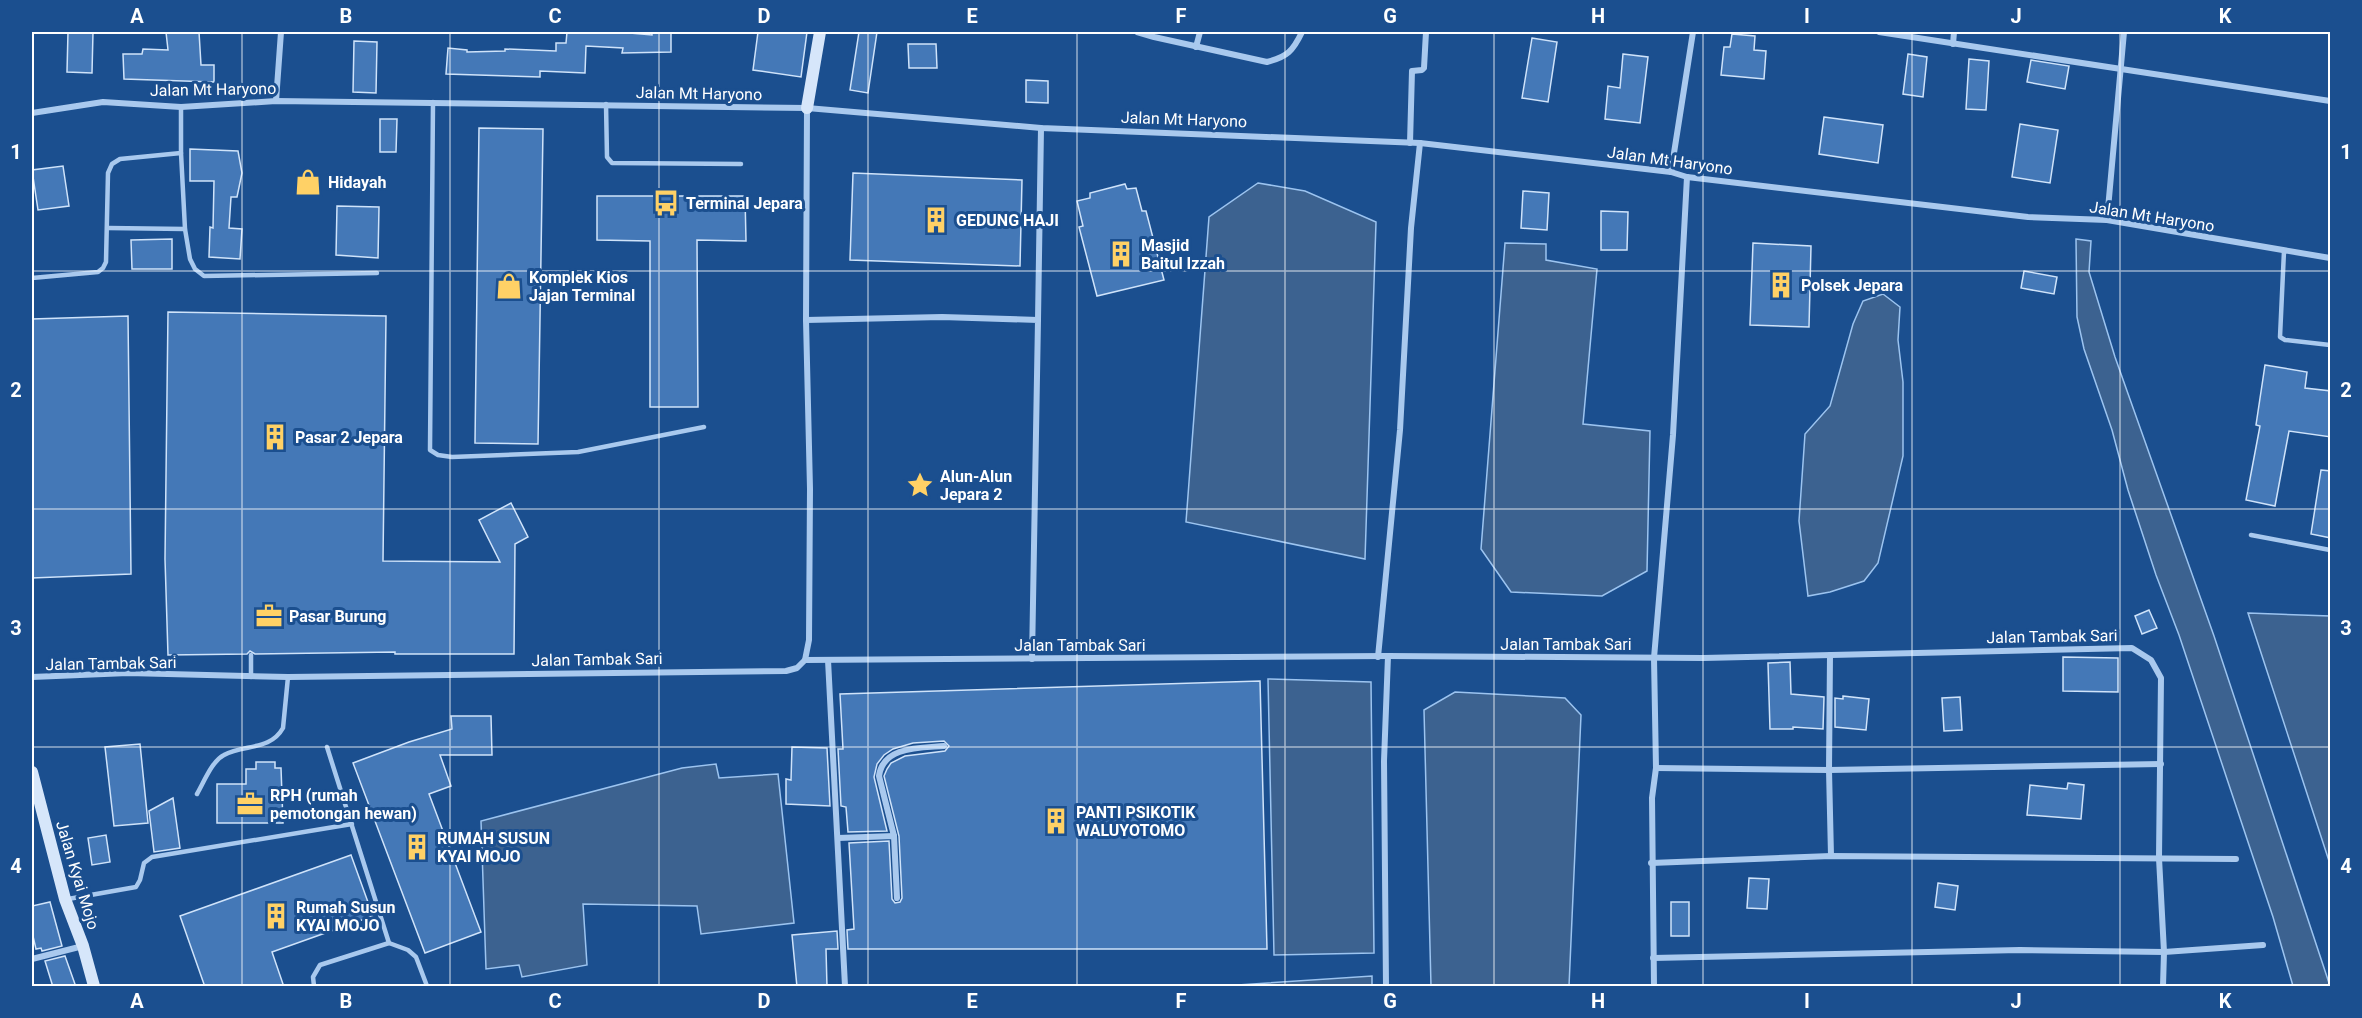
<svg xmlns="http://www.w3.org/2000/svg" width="2362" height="1018" viewBox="0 0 2362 1018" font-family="Roboto,sans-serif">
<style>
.water{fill:#3c6290;stroke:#9cc4f0;stroke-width:1.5}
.building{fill:#4478b7;stroke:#cfe3fa;stroke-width:1.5}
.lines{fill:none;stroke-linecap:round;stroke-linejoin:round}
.lane{stroke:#a9c9ee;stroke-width:4.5}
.street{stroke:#a9c9ee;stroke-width:6}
.secondary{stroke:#d6e6fa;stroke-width:12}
.grid{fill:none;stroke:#fff;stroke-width:1.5;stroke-opacity:0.55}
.labels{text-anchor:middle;stroke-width:6;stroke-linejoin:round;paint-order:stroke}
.street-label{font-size:16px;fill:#fff;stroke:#1b4f8f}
.poi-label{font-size:16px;font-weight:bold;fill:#fff;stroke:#1b4f8f;text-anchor:start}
.neatline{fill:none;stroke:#fff;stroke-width:2}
.grid-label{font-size:20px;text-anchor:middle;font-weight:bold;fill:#fff}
</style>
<rect width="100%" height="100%" fill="#1b4f8f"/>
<g class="water">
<path d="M1258 183 1305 191 1376 222 1365 559 1186 522 1209 217Z"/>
<path d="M2076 239 2091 241 2089 272 2115 357 2214 636 2330 986H2293L2273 917 2179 635 2156 575 2128 490 2112 430 2084 349 2077 317Z"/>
<path d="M1505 243 1546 244V260L1597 269 1583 424 1650 431 1647 571 1602 596 1511 592 1481 549Z"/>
<path d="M1883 294 1900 307 1898 340 1903 382V456L1878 563 1864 581 1830 592 1808 596 1799 521 1805 434 1830 406 1853 324 1863 301Z"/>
<path d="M2248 613 2330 616V864Z"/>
<path d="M1268 679 1371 682 1374 953 1274 955Z"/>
<path d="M1455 692 1565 698 1581 715 1569 986H1431L1424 710Z"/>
<path d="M716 764 719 778 778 774 794 923 701 934 697 906 583 904 587 965 522 977 519 965 486 969 481 821 682 768Z"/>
<path d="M1372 976V986H1222Z"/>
</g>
<g class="building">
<path d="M68 32H93L92 73 67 72Z"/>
<path d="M166 32H199L201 65H214V82L124 79 123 54H142L143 49 168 50Z"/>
<path d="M567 32H618L652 35V32H671V52L622 53 623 48 586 46 585 73 540 71V77L446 74 448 48 467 50V52L505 51V49L556 51V43H566Z"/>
<path d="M758 32H807L801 77 753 70Z"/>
<path d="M859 32H877L868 93 850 90Z"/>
<path d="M1732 34 1755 36 1754 50 1766 51 1764 79 1721 75 1724 47H1730Z"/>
<path d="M1532 38 1557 42 1548 102 1522 98Z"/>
<path d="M354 41 377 42 376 93 353 92Z"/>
<path d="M908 44H936L937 68H909Z"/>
<path d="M1623 54 1648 57 1640 123 1605 119 1608 86 1620 88Z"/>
<path d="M1908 54 1927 57 1923 97 1903 94Z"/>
<path d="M1969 59 1989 61 1986 110 1966 109Z"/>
<path d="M2031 60 2069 66 2065 89 2027 82Z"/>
<path d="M1026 80 1048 81V103L1026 102Z"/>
<path d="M1824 117 1883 125 1878 163 1819 154Z"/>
<path d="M380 119H397L396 152H380Z"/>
<path d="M2020 124 2058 130 2050 183 2012 177Z"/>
<path d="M479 128 543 129 538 444 475 443Z"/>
<path d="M190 149 238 151 242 173 237 197H231L229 228 242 229 240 259 209 257 210 227 213 228 214 181H190Z"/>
<path d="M63 166 69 206 38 210 32 170Z"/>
<path d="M853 173 1022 180 1020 266 850 260Z"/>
<path d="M1125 184 1127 189 1136 188 1142 211H1146L1164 280 1097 296 1079 227 1083 226 1077 201 1090 198V193Z"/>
<path d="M1523 191 1549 193 1547 230 1521 228Z"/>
<path d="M597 196H745L746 241 697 240 698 407H650V241L597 240Z"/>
<path d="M337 206 379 207 378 258 336 255Z"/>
<path d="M1601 211 1628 212 1627 250H1601Z"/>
<path d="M172 239V269H132L131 240Z"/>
<path d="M1753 243 1811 246 1809 327 1750 325Z"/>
<path d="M2024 271 2057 277 2054 294 2021 288Z"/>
<path d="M168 312 386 316 383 561 500 562 479 520 511 503 528 537 515 544 514 654H395V652L255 654 250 651 247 654 168 655 165 559Z"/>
<path d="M128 316 131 574 32 578V319Z"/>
<path d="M2265 365 2307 372 2305 388 2331 391V437L2289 431 2275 506 2246 500 2260 426 2256 425Z"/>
<path d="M2321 470 2331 471V538L2311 534Z"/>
<path d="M2149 610 2157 628 2142 634 2135 616Z"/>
<path d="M2063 657 2118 658V692L2063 691Z"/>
<path d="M1790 662 1791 694 1824 697 1823 729 1793 727V729H1770L1768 663Z"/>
<path d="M1260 681 1267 949H848L847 930 854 929 849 843 889 841 892 899 895 903 900 902 902 898 899 836 884 776 887 769 891 763 905 756 945 751 949 746 944 741 913 743 893 749 884 755 877 764 874 777 887 831 848 832 846 807 841 806 838 749H843L840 694Z"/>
<path d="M1843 696 1869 699 1866 730 1835 727V698L1843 699Z"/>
<path d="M1960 697 1962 730 1944 731 1942 698Z"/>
<path d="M451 716H491L492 755H440L451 786 429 794 481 932 425 953 353 763 409 742 452 729Z"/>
<path d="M140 744 148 823 114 826 105 747Z"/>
<path d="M792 747 827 748 830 806 786 804V779L791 780Z"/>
<path d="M256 762H275V768H281L283 823H217V784H246V769H256Z"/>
<path d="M2068 783 2084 785 2081 819 2027 815 2030 785 2067 789Z"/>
<path d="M173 798 180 848 154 852 149 811Z"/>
<path d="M106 835 110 862 92 865 88 838Z"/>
<path d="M351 855 373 916 272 952 284 987H205L180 916Z"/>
<path d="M1749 878 1769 879 1767 909 1747 908Z"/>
<path d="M1938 883 1958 886 1955 910 1935 907Z"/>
<path d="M50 902 62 946 42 951 41 948 36 949 32 932V906Z"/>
<rect x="1671" y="902" width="18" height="34"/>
<path d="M837 931 838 949H826L827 987H797L792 935Z"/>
<path d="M65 956 76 987H53L45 961Z"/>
</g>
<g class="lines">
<g class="lane">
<path d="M433 102 430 450 438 455 452 457 578 452 704 427"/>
<path d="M606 104 607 157 612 163 741 164"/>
<path d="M181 107V153L185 229 190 259 195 269 204 276 377 273"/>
<path d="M108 228 185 229"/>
<path d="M2284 251 2280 337 2285 340 2330 345"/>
<path d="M32 278 98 272 103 268 106 262 108 173 112 164 120 159 181 153"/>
<path d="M2251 535 2330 550"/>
<path d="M251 677V655"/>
<path d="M327 747 389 943"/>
<path d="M197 794C204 782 212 761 224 755 244 744 270 751 283 728L288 677"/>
<path d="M68 899 136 887 140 880 144 863 152 857 352 824"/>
<path d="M314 986 313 977 320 965 389 943 408 950 416 957 427 986"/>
</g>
<g class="street">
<path d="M1137 32 1154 37 1267 62C1287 57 1293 51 1302 32"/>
<path d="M1879 32 2330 101"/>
<path d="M1953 44 1954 32"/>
<path d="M1196 47 1200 32"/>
<path d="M276 101 281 32"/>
<path d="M32 113 103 102 181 107 276 101 807 108 1041 128 1420 143 1671 172 1687 177 2028 217 2107 220 2330 258"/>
<path d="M1410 143 1412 71 1422 70 1424 68 1426 32"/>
<path d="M1671 172 1693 32"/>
<path d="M2107 220 2124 32"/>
<path d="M806 320 942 317 1038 320 1032 659"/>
<path d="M1038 320 1041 128"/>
<path d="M1830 655 1829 770 1831 856"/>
<path d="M1378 657 1400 430 1411 228 1420 143"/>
<path d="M805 660 809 640 810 489 806 320 807 108"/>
<path d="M828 660 845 986"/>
<path d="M32 677 128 673 288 677 786 671 797 668 805 660 1388 656 1703 658 2132 648 2151 660 2161 678 2159 858 2164 952 2163 986"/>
<path d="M1656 768 1829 770 2161 764"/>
<path d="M894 836 879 776C883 746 920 748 944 746"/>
<path d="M838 838 894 836 897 898"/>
<path d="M1651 863 1831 856 2236 859"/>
<path d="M1653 958 2020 950 2164 952 2263 945"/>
<path d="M32 959 83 946"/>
<path d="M1386 986 1384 761 1388 656"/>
<path d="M1654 986 1652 798 1656 768 1654 658 1673 435 1687 177"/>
</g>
<g class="secondary">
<path d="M807 108 820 32"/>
<path d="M32 772 65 899 83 946 94 986"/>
</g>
</g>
<path class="grid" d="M242 32V986M450 32V986M659 32V986M868 32V986M1077 32V986M1285 32V986M1494 32V986M1703 32V986M1912 32V986M2120 32V986M32 271H2330M32 509H2330M32 747H2330"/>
<defs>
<g id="shop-bare" transform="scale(2.07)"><path d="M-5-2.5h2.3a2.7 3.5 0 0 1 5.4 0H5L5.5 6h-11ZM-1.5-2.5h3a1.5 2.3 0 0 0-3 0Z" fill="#ffd166" stroke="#1b4f8f" stroke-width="2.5" paint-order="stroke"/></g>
<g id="bus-bare" transform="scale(2.07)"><path d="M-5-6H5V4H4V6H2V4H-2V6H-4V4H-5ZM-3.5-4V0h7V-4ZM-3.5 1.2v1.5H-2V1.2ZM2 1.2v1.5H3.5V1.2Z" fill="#ffd166" stroke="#1b4f8f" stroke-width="2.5" paint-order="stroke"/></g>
<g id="building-bare" transform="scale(2.07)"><path d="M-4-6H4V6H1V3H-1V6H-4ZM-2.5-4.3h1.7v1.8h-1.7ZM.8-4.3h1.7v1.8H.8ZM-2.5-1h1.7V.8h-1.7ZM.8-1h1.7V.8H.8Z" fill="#ffd166" stroke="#1b4f8f" stroke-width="2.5" paint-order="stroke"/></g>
<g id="sight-bare" transform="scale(2.07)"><path d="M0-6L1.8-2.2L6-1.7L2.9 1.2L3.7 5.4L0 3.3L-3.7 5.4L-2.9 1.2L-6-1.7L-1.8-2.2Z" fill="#ffd166" stroke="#1b4f8f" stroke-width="2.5" paint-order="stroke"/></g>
<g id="office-bare" transform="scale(2.07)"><path d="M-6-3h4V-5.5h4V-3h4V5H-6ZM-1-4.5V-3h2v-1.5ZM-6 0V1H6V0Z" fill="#ffd166" stroke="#1b4f8f" stroke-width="2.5" paint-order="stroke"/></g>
</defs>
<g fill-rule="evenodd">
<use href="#shop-bare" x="308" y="182"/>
<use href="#bus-bare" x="666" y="203"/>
<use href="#building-bare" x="936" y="220"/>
<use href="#building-bare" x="1121" y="254"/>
<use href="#building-bare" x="1781" y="285"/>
<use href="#shop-bare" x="509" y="286"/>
<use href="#building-bare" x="275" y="437"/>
<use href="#sight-bare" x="920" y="485"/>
<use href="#office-bare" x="269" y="616"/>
<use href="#office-bare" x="250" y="804"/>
<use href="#building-bare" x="1056" y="821"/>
<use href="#building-bare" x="417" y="847"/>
<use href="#building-bare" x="276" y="916"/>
</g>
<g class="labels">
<g class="street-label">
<text transform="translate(213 89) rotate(-1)" y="6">Jalan Mt Haryono</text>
<text transform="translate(699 93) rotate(1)" y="6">Jalan Mt Haryono</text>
<text transform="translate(1184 119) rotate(2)" y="6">Jalan Mt Haryono</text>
<text transform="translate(1670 160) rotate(8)" y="6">Jalan Mt Haryono</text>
<text transform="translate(2152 216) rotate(9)" y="6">Jalan Mt Haryono</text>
<text transform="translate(2052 636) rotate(-1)" y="6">Jalan Tambak Sari</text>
<text x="1566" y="650">Jalan Tambak Sari</text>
<text x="1080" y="651">Jalan Tambak Sari</text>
<text transform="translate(597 659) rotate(-1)" y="6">Jalan Tambak Sari</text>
<text transform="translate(111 663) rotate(-1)" y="6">Jalan Tambak Sari</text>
<text transform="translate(78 875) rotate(73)" y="6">Jalan Kyai Mojo</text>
</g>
<g class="poi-label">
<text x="328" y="188">Hidayah</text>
<text x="686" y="209">Terminal Jepara</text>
<text x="956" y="226">GEDUNG HAJI</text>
<text x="1141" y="251">Masjid<tspan x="1141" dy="18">Baitul Izzah</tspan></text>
<text x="529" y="283">Komplek Kios<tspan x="529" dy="18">Jajan Terminal</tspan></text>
<text x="1801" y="291">Polsek Jepara</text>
<text x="295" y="443">Pasar 2 Jepara</text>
<text x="940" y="482">Alun-Alun<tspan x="940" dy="18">Jepara 2</tspan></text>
<text x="289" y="622">Pasar Burung</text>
<text x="270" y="801">RPH (rumah<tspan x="270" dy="18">pemotongan hewan)</tspan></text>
<text x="1076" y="818">PANTI PSIKOTIK<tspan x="1076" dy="18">WALUYOTOMO</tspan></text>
<text x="437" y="844">RUMAH SUSUN<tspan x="437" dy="18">KYAI MOJO</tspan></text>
<text x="296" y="913">Rumah Susun<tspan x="296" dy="18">KYAI MOJO</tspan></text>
</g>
</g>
<rect width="2362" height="1018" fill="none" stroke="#1b4f8f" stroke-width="66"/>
<rect x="33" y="33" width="2296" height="952" class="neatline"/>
<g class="grid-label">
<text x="137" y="23">A</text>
<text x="346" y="23">B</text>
<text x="555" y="23">C</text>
<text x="764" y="23">D</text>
<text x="972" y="23">E</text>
<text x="1181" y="23">F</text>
<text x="1390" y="23">G</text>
<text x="1598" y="23">H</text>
<text x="1807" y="23">I</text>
<text x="2016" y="23">J</text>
<text x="2225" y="23">K</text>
<text x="16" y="159">1</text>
<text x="2346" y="159">1</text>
<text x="16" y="397">2</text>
<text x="2346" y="397">2</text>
<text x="16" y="635">3</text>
<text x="2346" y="635">3</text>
<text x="16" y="873">4</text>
<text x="2346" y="873">4</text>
<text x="137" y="1008">A</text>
<text x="346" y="1008">B</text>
<text x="555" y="1008">C</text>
<text x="764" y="1008">D</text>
<text x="972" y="1008">E</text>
<text x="1181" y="1008">F</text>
<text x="1390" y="1008">G</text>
<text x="1598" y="1008">H</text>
<text x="1807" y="1008">I</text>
<text x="2016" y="1008">J</text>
<text x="2225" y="1008">K</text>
</g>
</svg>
